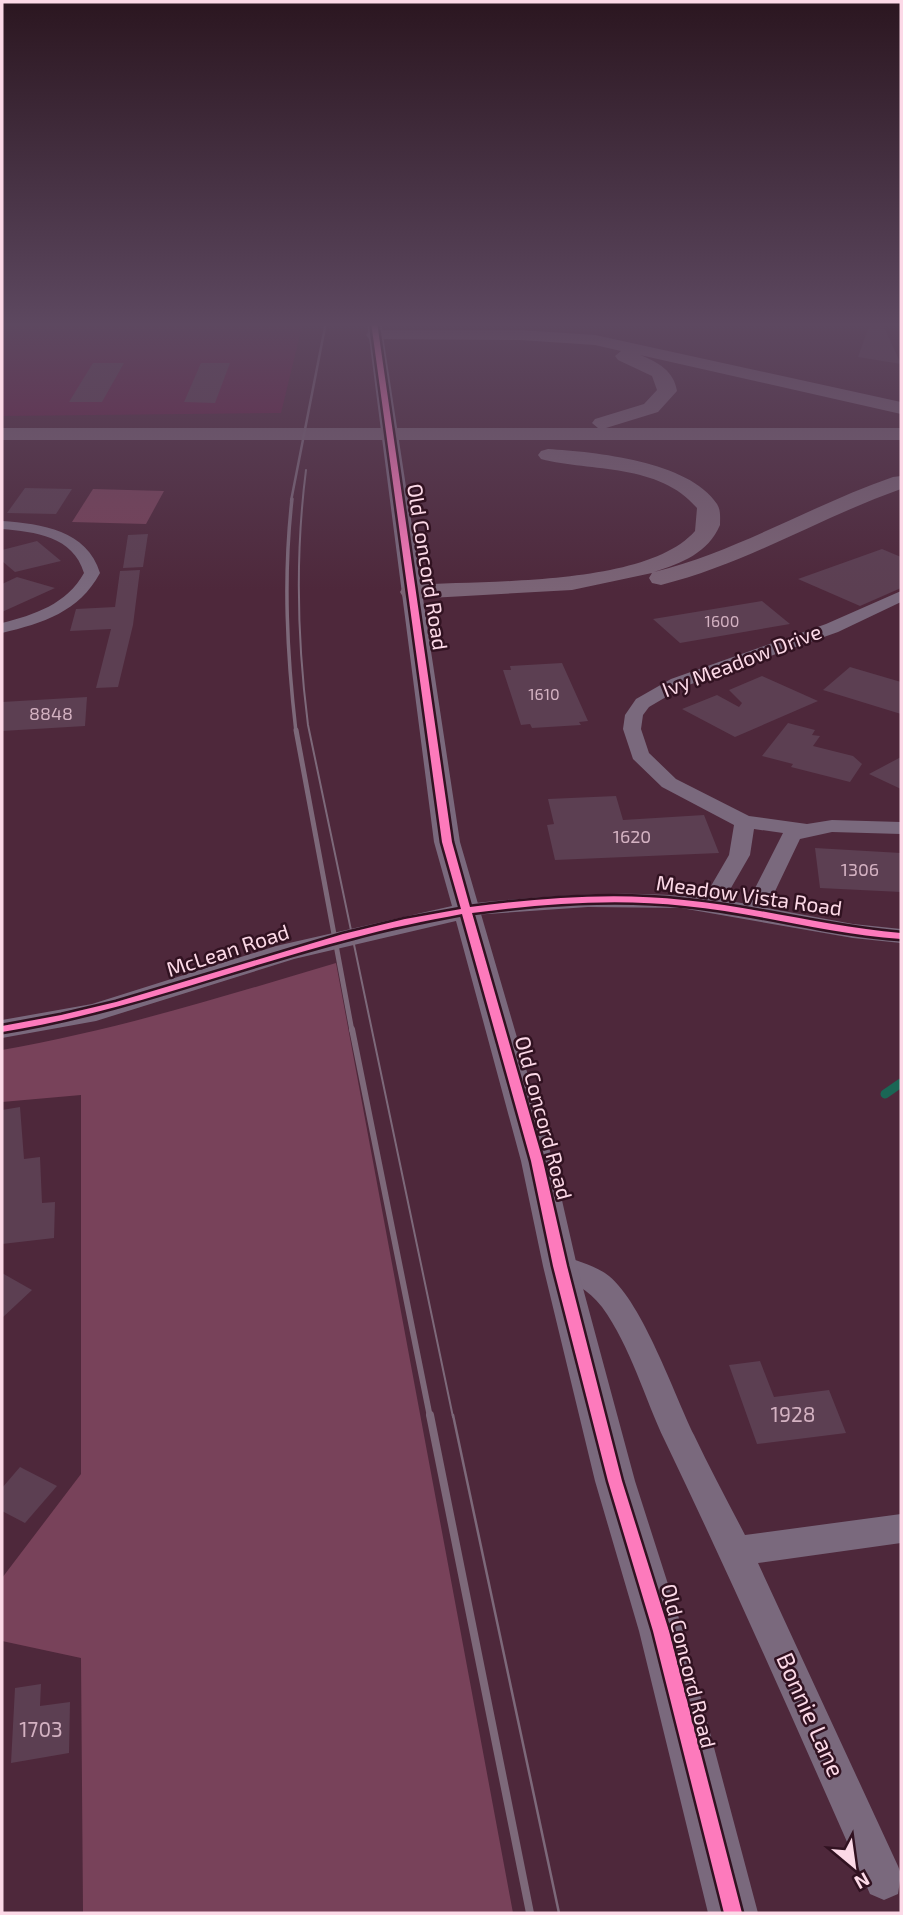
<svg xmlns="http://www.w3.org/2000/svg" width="903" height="1915" viewBox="0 0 903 1915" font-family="'Exo 2',sans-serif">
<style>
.built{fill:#671e44}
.green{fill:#78425a}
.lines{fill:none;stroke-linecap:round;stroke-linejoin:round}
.stream{stroke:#1a6655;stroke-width:9}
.building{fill:#5c3f52}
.minor{fill:#7a697d;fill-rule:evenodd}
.tertiary{fill:#7a697d;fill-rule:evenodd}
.primary{fill:#7b6476;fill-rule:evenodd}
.tram-far1{stroke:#7d697a;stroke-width:2}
.tram{stroke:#7d697a;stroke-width:2.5}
.rail-far4{stroke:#7d697a;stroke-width:2.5}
.rail-far3{stroke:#7d697a;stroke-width:3.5}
.rail-far2{stroke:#7d697a;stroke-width:5}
.rail-far1{stroke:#7d697a;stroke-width:6}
.rail{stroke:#7d697a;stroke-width:8}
.cycleway-casing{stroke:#311221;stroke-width:5}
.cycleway{fill:#fd7abc;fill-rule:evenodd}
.labels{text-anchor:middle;stroke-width:5;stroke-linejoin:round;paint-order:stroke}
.far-number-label{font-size:16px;fill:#d4b2c2}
.number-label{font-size:18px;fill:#d4b2c2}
.street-label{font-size:21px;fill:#fcd9e7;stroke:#311221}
.near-number-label{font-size:21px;fill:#d4b2c2}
.near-street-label{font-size:24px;fill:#fcd9e7;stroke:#311221}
</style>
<rect width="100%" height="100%" fill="#4e283b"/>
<path class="built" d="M2 322H303L281 413 2 416Z"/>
<g class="green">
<path d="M93 489 164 491 146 524 72 522Z"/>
<path d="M336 963 513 1913H83L81 1658 2 1641V1578L81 1474V1095L2 1102V1050C116 1030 225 996 336 963Z"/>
</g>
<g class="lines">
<path class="stream" d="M885 1094 901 1083"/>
</g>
<g class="building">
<path d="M870 323H882L901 364 858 357Z"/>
<path d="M93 363H124L102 402H69Z"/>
<path d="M201 363H230L215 403 184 402Z"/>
<path d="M25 488 72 489 56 514 7 513Z"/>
<path d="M148 534 143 567 123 568 128 535Z"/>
<path d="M37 541 61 561 15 572 2 561V550Z"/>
<path d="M882 549 901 557V588L860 606 798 579Z"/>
<path d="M140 570 133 625 118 687 96 688 111 629 70 631 76 609 115 607 120 571Z"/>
<path d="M17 577 55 588 2 612V584Z"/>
<path d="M762 601 790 624 680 643 653 619Z"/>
<path d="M562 663 588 721 579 722 581 725 532 728 530 724 521 725 503 670H511L510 666Z"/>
<path d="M850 667 901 682V714L823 690Z"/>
<path d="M762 676 818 701 735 737 682 709 717 695 739 707 742 703 729 690Z"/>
<path d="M87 697 85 726 2 731V702Z"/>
<path d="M788 723 815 730 812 735 820 736 813 746 853 756 862 764 850 782 791 767 793 764 762 756Z"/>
<path d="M901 757V789L869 774Z"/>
<path d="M616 796 623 820 704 815 719 853 555 860 547 825 554 824 548 799Z"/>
<path d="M815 848 901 853V892L820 888Z"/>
<path d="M20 1107 24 1159 40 1157 42 1203 55 1202 54 1238 2 1244V1110Z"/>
<path d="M2 1273 32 1290 2 1318Z"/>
<path d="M760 1361 774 1397 829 1390 846 1433 757 1444 729 1365Z"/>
<path d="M20 1467 57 1486 25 1523 2 1511V1488Z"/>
<path d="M41 1684 40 1706 70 1702 69 1753 11 1763 15 1688Z"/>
</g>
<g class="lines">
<g class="minor">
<path d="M2 521C42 524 87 530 100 573 79 612 43 623 2 633V623C34 615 67 604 84 573 73 536 35 532 2 529Z"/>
<path d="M901 591V602L838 632 683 687 649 707 643 715 641 729 649 753 676 779 749 816 807 824 832 820 901 822V834L832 832 800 839 767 908 853 924 901 929V943L853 938 681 908 588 907 458 916 455 911 458 906 466 904C545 896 624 889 704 898L729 855 734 825 662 787 633 759 623 729 625 715 636 699 671 679 826 624ZM754 829 783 833 747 904 724 900 750 855Z"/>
<path d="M560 1255C577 1261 595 1265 609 1276 643 1304 674 1394 694 1435 710 1469 728 1502 745 1535L901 1514V1543L758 1563 898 1866 901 1874 898 1894 884 1900 870 1894C803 1742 737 1591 665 1441 644 1397 631 1347 602 1307 588 1289 572 1281 550 1274L546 1266 550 1258Z"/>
</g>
<path class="tertiary" d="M367 322H381L460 842 553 1161 577 1266 635 1481 683 1631 758 1913H708L639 1631 595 1481 543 1266 521 1161 456 921 294 959 96 1021 2 1038V1020L92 1004 276 946 452 906 434 842Z"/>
<g class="primary">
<path d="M375 330H520L595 335 901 402V414L640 355C658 362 674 371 677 391L658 412 606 428H901V440H2V428H598L592 423 595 419 644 404 657 390 652 376 618 360 615 356 621 351 595 345 520 340 369 339 366 335 369 331Z"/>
<path d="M548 449C595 452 689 461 717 504 721 510 720 518 720 525 708 553 682 563 654 572 738 551 812 505 893 477L901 476V489C819 518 746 564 661 585L652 583 649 578 652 573 572 590 412 599 403 597 400 592 403 587 412 585C483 580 646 587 695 531L697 508C659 463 592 472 541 459L538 455 541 451Z"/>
</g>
<path class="tram-far1" d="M306 470C295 556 297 639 308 725L453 1417"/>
<path class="tram" d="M453 1415 559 1913"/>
<path class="rail-far4" d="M291 501 326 322"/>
<path class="rail-far3" d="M292 499C283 578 287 654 296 732"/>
<path class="rail-far2" d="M296 730 352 1031"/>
<path class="rail-far1" d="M352 1029 430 1417"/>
<path class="rail" d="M430 1415 530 1913"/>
<g class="cycleway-casing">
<path id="cycleway" d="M371 322H377L452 842 470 907C541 898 613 892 684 900 757 907 828 927 901 933V939C828 934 758 913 685 906 614 898 542 904 472 913L543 1161 567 1266 622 1481 669 1631 742 1913H724L653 1631 608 1481 553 1266 531 1161 462 914C425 921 389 928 353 938 235 968 122 1013 2 1032V1026L61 1015 116 1002 343 934 405 919 461 909 442 842Z"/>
</g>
<use href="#cycleway" class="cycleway"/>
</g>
<linearGradient id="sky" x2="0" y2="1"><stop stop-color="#2b1620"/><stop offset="0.55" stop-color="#5d4860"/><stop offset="1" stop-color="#5d4860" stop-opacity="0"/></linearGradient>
<rect width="903" height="590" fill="url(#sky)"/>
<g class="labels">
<g class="far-number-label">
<text x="722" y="627">1600</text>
<text x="544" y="700">1610</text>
</g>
<g class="number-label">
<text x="51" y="720">8848</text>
<text x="632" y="843">1620</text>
<text x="860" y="876">1306</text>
</g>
<g class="street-label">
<text transform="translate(427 567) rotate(81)" y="7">Old Concord Road</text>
<text transform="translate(742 661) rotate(-21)" y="7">Ivy Meadow Drive</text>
<text transform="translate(749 896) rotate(8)" y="7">Meadow Vista Road</text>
<text transform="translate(228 951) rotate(-18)" y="7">McLean Road</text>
<text transform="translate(543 1118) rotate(75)" y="7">Old Concord Road</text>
<text transform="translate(688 1666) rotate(76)" y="7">Old Concord Road</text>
</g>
<g class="near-number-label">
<text x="793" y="1422">1928</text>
<text x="41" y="1737">1703</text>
</g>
<g class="near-street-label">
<text transform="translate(810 1715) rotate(66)" y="8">Bonnie Lane</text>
</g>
</g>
<rect width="903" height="1915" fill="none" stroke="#fcd9e7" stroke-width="7"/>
<g transform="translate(854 1866) rotate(151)" stroke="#311221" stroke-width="5" paint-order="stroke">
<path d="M0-5L12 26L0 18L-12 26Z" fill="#fcd9e7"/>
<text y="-10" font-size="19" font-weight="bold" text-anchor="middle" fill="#fcd9e7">N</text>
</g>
</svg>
